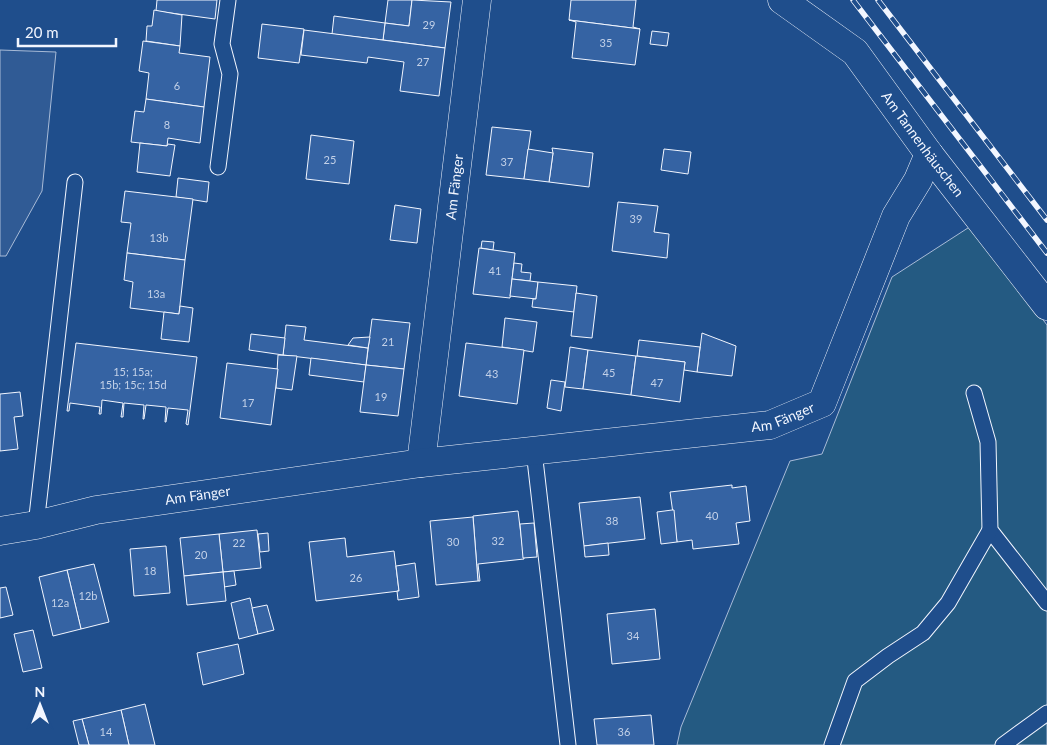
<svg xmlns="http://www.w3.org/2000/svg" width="1047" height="745" viewBox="0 0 1047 745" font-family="Lato,sans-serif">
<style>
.green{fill:#245a82;stroke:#a8bbd7}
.parking{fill:#305b95;stroke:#a8bbd7}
.building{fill:#3563a3;stroke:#f2f6ff}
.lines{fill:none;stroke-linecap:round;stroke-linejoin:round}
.service-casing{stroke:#f2f6ff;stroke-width:17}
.minor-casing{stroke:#f2f6ff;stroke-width:29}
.service{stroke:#1f4e8c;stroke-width:15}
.minor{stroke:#1f4e8c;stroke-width:28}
.rail-casing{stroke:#f2f6ff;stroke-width:5.5}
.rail{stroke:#1f4e8c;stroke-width:4;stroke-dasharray:11;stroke-linecap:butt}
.labels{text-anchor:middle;stroke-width:4;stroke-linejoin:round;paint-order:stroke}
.number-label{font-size:11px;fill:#c3d1e8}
.street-label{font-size:14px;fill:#f2f6ff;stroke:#1f4e8c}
</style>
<rect width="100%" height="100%" fill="#1f4e8c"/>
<path class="green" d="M971 226 1047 325V745H677L681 727 790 461 822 454 892 277Z"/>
<path class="parking" d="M0 50 56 52 42 191 6 256H0Z"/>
<g class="building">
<path d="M157 0H217L215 19 156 11Z"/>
<path d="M388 0H412L409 26 385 23Z"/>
<path d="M412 0 451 2 445 48 383 40 385 23 409 26Z"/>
<path d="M571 0H636L633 27 640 29 569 20Z"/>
<path d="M154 10 182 15 180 46 146 41 147 26H152Z"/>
<path d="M334 16 385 23 383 40 332 34Z"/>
<path d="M569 20 640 29 635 65 572 58 576 22Z"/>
<path d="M262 24 304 29 299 63 258 58Z"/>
<path d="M304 30 445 48 439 96 400 91 404 62 368 57 367 63 301 55Z"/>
<path d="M652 31 669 33 667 46 650 44Z"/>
<path d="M143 41 180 46 179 53 210 57 204 107 146 99 149 73 139 71Z"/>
<path d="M146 99 204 107 200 143 168 138 167 146 131 142 135 111 144 112Z"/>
<path d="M492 127 531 131 524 179 486 175Z"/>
<path d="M311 135 354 141 349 184 306 179Z"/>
<path d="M140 143 167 146 168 144 175 145 170 176 137 172Z"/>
<path d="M552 148 593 153 589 187 549 182 553 153Z"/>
<path d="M528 149 553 153 549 182 524 179Z"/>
<path d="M664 149 691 152 688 174 661 170Z"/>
<path d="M178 178 209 182 207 202 176 197Z"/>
<path d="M125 191 193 199 185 260 127 253 131 223 121 222Z"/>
<path d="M618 202 658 206 654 232 669 234 667 258 612 251Z"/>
<path d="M395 205 421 209 417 243 390 240Z"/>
<path d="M482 241 494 242 493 250 481 248Z"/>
<path d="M479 248 515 253 510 298 473 294Z"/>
<path d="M127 253 185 260 179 314 130 308 133 282 124 280Z"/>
<path d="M514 263 522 264 521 272 531 273 530 281 512 279Z"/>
<path d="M512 279 538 282 536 299 510 296Z"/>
<path d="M538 282 577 286 574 312 532 307 533 299H536Z"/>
<path d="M576 293 597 296 592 338 571 336Z"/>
<path d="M180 306 193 308 189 342 161 339 164 312 179 314Z"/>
<path d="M505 318 537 322 533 352 502 347Z"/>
<path d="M372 319 410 323 404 369 366 365Z"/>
<path d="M286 325 306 327 304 340 368 348 366 365 283 355Z"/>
<path d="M702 333 736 346 732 376 697 372Z"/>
<path d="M251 334 285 338 283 355 249 350Z"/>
<path d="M370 337 368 348 348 345 353 338Z"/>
<path d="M639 340 700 347 697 372 684 370 685 362 637 356Z"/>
<path d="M76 343 197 357 188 425 186 424 188 410 168 408 166 422H165L166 407 146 405 144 419H143L144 405 124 403 123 417H121L123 403 102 400 101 414H99L100 407 70 403 69 411H67Z"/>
<path d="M466 343 524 350 517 404 459 396Z"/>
<path d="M570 347 588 350 583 389 565 387Z"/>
<path d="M588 350 636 356 631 395 583 389Z"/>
<path d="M278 355 297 356 292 390 276 388Z"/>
<path d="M636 356 685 362 680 402 631 395Z"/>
<path d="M311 358 366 365 364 382 309 375Z"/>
<path d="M227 363 278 369 271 425 220 418Z"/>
<path d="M366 365 404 369 398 416 360 412Z"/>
<path d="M551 380 565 382 561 411 547 408Z"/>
<path d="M20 392 23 416 14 417 18 449 0 451V394Z"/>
<path d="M732 485V488L746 486 750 521 736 523 739 544 693 549 692 540 677 542 670 492Z"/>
<path d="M640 497 645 539 584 546 579 503Z"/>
<path d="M672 510H674L677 542 661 544 657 512Z"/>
<path d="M518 511 524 559 478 564 480 581H478L473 516Z"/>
<path d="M473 517 478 581 436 585 430 521Z"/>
<path d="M534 523 537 557 523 558 520 524Z"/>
<path d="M257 530 261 568 223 572 219 534Z"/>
<path d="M268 533 269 551 260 552 258 534Z"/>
<path d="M219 534 223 572 184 576 180 538Z"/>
<path d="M345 538 347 557 394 551 399 591 316 601 309 542Z"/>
<path d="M608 543 609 555 585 557 584 546Z"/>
<path d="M166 546 170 593 134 596 130 549Z"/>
<path d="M415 563 419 597 398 600 397 591H399L396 566Z"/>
<path d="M94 564 109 622 81 629 67 570Z"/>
<path d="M67 570 81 629 53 636 39 577Z"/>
<path d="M234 571 236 585 224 587 223 572Z"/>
<path d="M223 572 226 601 187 605 184 576Z"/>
<path d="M6 587 13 615 0 618V588Z"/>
<path d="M250 598 258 634 239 639 231 603Z"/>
<path d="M267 605 274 630 258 634 252 608Z"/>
<path d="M655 609 660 659 612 664 607 614Z"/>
<path d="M33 630 42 668 23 672 14 634Z"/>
<path d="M238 644 244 674 203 685 197 653Z"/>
<path d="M145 704 155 745H129L121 710Z"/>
<path d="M121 710 129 745H89L82 719Z"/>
<path d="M651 715 654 745H597L594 719Z"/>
<path d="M82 719 89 745H79L73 721Z"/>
</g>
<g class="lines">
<g class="service-casing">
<g id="service">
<path d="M218 167 230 74 222 44 228 0"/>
<path d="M974 393 988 442 990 530 1047 603"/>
<path d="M534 451 568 745"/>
<path d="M36 525 75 182"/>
<path d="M832 745 855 681 888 656 923 633 948 603 990 530"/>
<path d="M1003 745 1047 713"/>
</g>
</g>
<g class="minor-casing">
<g id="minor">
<path id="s1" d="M782 0 855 52 929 154 1047 306"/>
<path id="s2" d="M421 463 477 0"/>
<path id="s3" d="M0 531 36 525 96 510 421 463 770 425 822 403 896 216 918 180 929 154"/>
</g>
</g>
<use href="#service" class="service"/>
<use href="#minor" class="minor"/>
<g class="rail-casing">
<g id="rail">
<path d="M853 0 1047 253"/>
<path d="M878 0 1047 220"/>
</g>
</g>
<use href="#rail" class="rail"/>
</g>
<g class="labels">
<g class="number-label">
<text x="429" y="29">29</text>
<text x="606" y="47">35</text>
<text x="423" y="66">27</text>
<text x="177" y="90">6</text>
<text x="167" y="129">8</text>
<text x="330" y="164">25</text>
<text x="507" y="166">37</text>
<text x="636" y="223">39</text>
<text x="159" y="242">13b</text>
<text x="495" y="275">41</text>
<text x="156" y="298">13a</text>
<text x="388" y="346">21</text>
<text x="133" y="376">15; 15a;<tspan x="133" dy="13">15b; 15c; 15d</tspan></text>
<text x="609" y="377">45</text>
<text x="492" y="378">43</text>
<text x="657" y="387">47</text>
<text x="381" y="401">19</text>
<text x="248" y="407">17</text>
<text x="712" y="520">40</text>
<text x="612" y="525">38</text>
<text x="498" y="545">32</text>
<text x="453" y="546">30</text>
<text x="239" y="547">22</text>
<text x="201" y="559">20</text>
<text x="150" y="575">18</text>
<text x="356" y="582">26</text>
<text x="88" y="600">12b</text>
<text x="60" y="607">12a</text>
<text x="633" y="640">34</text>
<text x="106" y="736">14</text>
<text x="624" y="736">36</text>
</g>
<g class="street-label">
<text dy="5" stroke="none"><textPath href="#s1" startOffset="204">Am Tannenhäuschen</textPath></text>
<text dy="5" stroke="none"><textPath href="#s2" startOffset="278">Am Fänger</textPath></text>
<text dy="5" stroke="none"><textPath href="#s3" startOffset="792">Am Fänger</textPath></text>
<text dy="5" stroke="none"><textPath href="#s3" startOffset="201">Am Fänger</textPath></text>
</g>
</g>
<g transform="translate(40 705)" stroke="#1f4e8c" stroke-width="4" paint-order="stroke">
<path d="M0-4L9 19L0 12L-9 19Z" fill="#f2f6ff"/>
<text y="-8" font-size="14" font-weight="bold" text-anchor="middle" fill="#f2f6ff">N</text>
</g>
<path d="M18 38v8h98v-8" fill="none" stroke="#f2f6ff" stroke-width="2.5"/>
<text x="25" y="38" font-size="15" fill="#f2f6ff" stroke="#1f4e8c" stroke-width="4" paint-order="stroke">20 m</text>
</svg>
